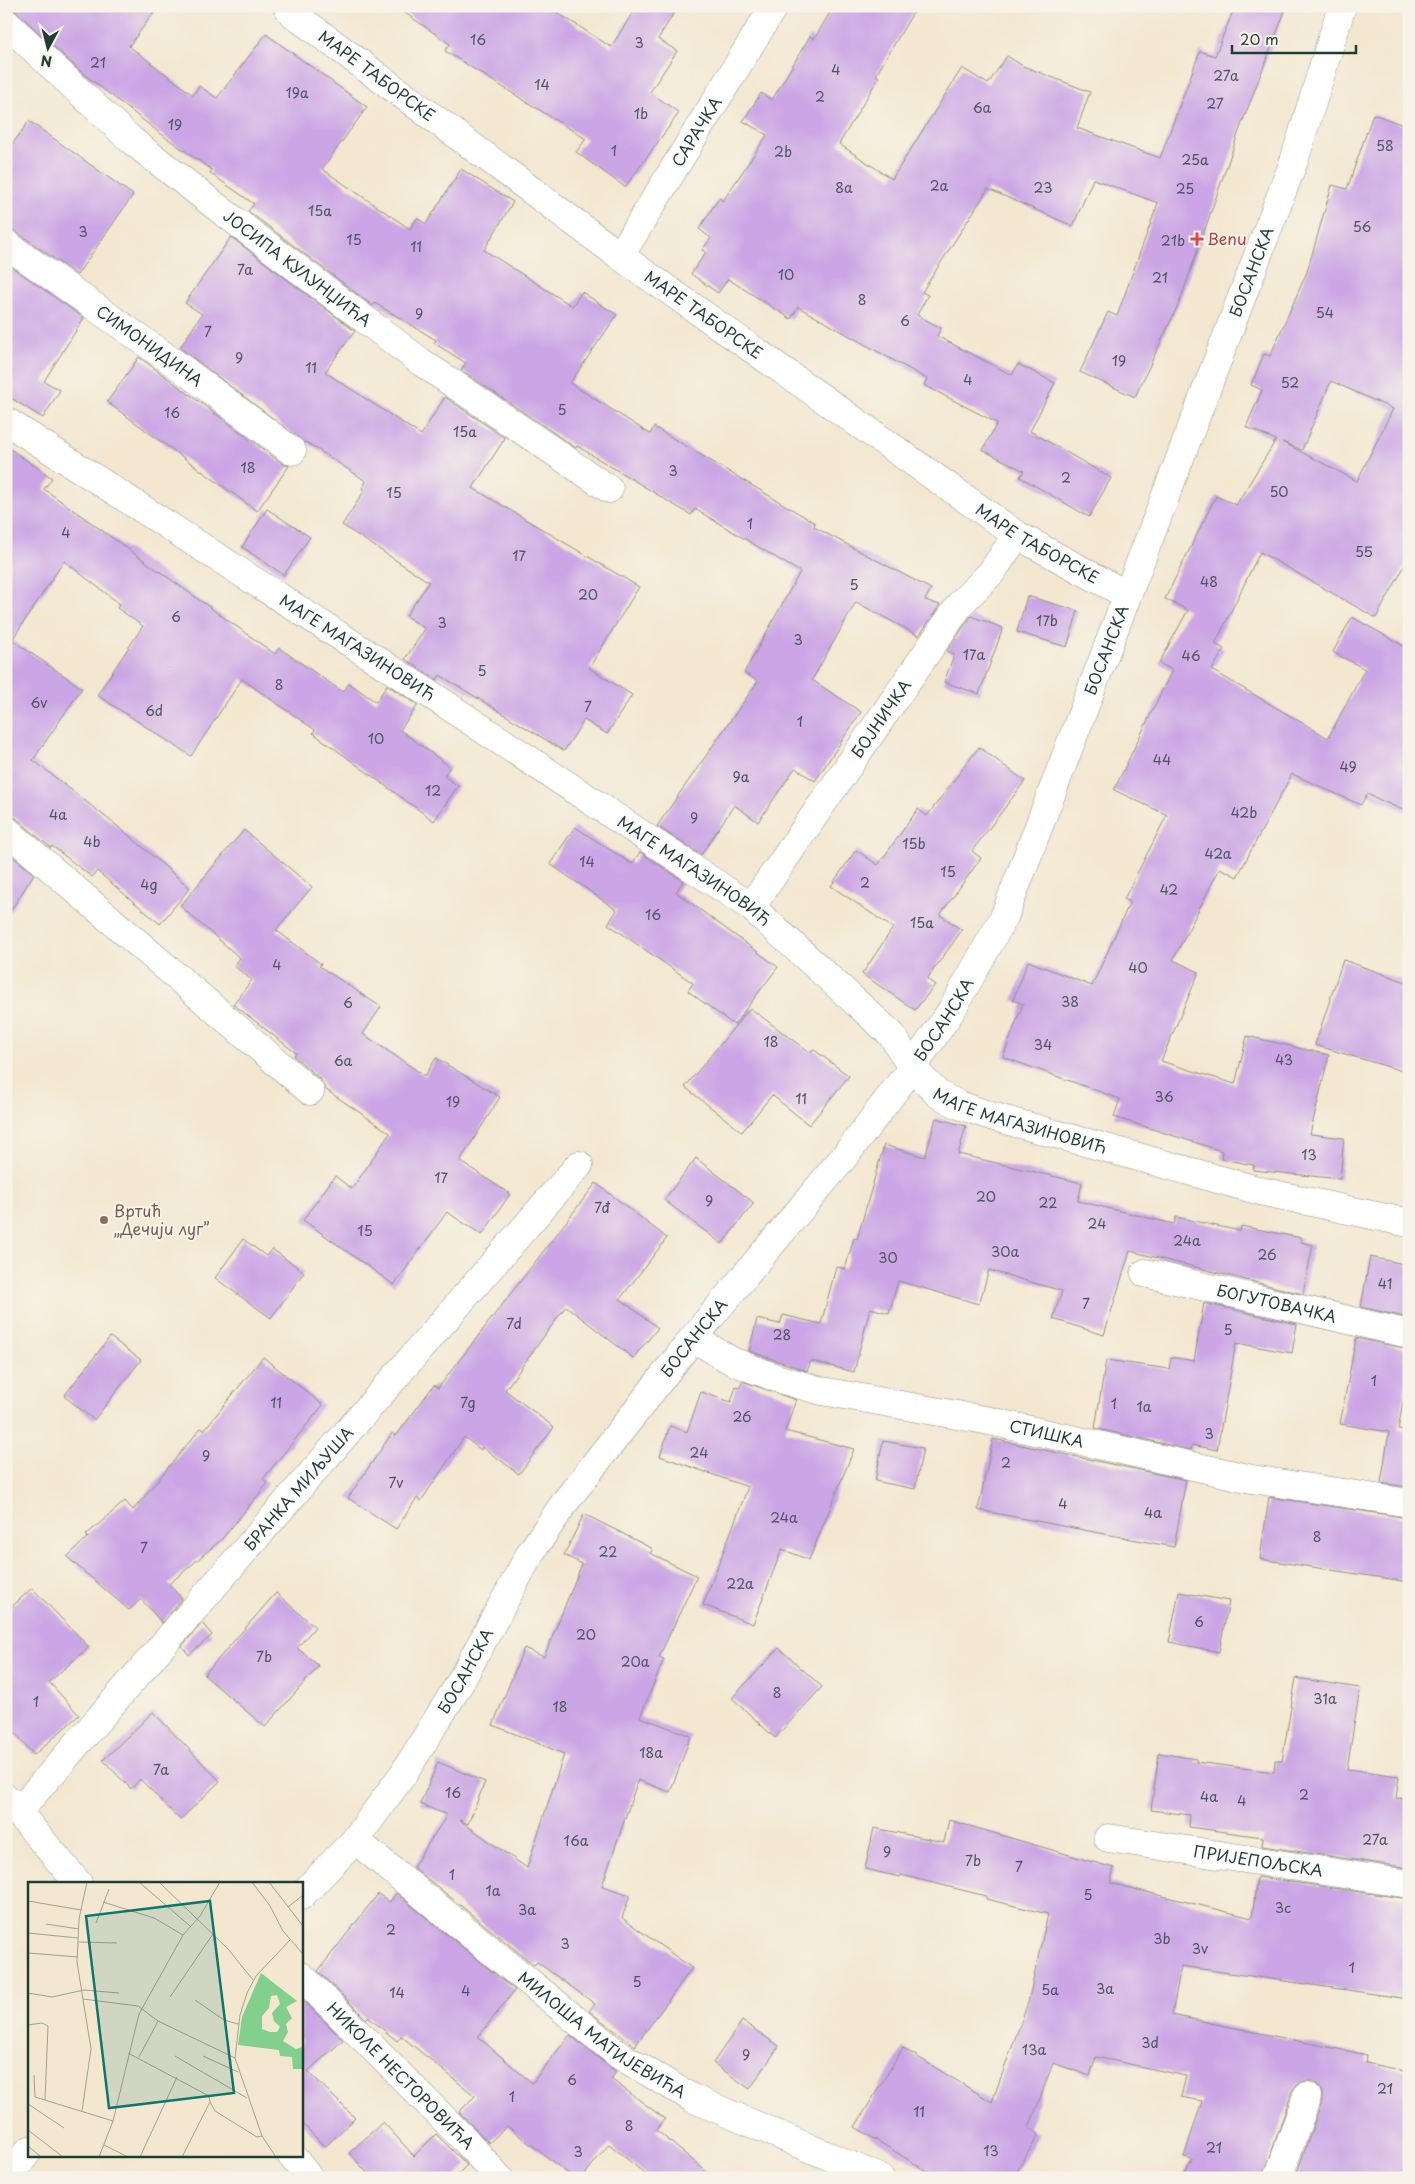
<svg xmlns="http://www.w3.org/2000/svg" width="1415" height="2184" viewBox="0 0 1415 2184" font-family="'Playpen Sans',sans-serif">
<style>
.building{fill:#cba5e5;fill-rule:evenodd}
.lines{fill:none;stroke-linecap:round;stroke-linejoin:round}
.minor-casing{stroke:#899282;stroke-width:29}
.minor{stroke:#fff;stroke-width:28}
.health-dot{fill:#e0444e;stroke:#f7f3e8;stroke-width:2}
.education-dot{fill:#8d6e63;stroke:#f7f3e8;stroke-width:2}
.labels{text-anchor:middle;stroke-width:4;stroke-linejoin:round;paint-order:stroke}
.number-label{font-size:14px;fill:#4a5760}
.street-label{font-size:16px;fill:#1f3d34;stroke:#f7f3e8}
.health-label{font-size:16px;fill:#be3a42;stroke:#f7f3e8;text-anchor:start}
.education-label{font-size:16px;fill:#785e54;stroke:#f7f3e8;text-anchor:start}
.inset-road{fill:none;stroke:#9ea392;stroke-width:1}
.view{fill:#0f766e;fill-opacity:0.15;stroke:#0f766e;stroke-width:2.5}
.inset-edge{fill:none;stroke:#1f3d34;stroke-width:2.5}
</style>
<rect width="100%" height="100%" fill="#f7f3e8"/>
<filter id="ink" filterUnits="userSpaceOnUse"><feTurbulence type="fractalNoise" baseFrequency=".02" numOctaves="2"/><feDisplacementMap in="SourceGraphic" scale="10" xChannelSelector="R" yChannelSelector="G"/><feConvolveMatrix kernelMatrix="1 2 1 2 8 2 1 2 1" color-interpolation-filters="sRGB"/></filter>
<filter id="wash" filterUnits="userSpaceOnUse"><feTurbulence type="fractalNoise" baseFrequency=".0096" numOctaves="4" result="noise"/><feDisplacementMap in="SourceGraphic" scale="20" xChannelSelector="R" yChannelSelector="G"/><feGaussianBlur stdDeviation="1.12" result="paint"/><feColorMatrix in="noise" values="0 0 0 0 0 0 0 0 0 0 0 0 0 0 0 0 0 1.4 0 .05"/><feComposite in="paint" operator="in"/></filter>
<g filter="url(#wash)">
<rect width="100%" height="100%" fill="#f3e7d0"/>
<g id="blocks">
<g class="building">
<path d="M6 6H159L129 46 193 95 199 86 217 98 266 34 367 107 322 169 410 229 417 218 426 224 461 169 513 202 484 250 572 306 582 292 617 315 570 383 650 434 654 427 815 523 814 527 931 589 925 600 940 605 919 636 856 602 812 680 861 712 815 781 795 768 758 822 734 805 701 855 657 826 758 681 744 673 800 572 695 509 691 515 577 446 576 448 461 370 466 363 434 343 436 340 375 303 373 306 248 211 254 204 210 173 212 170 161 134 80 71 17 12Z"/>
<path d="M395 6H547L611 47 637 6H678L658 39 677 51 650 92 679 113 625 187 576 152 586 139 445 51 450 44Z"/>
<path d="M834 6H917L876 75 879 77 839 144 892 179 962 68 988 84 1007 56 1023 66 1090 92 1077 128 1160 158 1200 51 1215 56 1235 6H1287L1239 131 1180 301 1135 397 1080 372 1108 312 1117 316 1158 203 1093 179 1073 226 988 189 922 292 928 295 917 315 941 328 937 336 1012 375 1018 364 1055 383 1030 431 1111 478 1089 517 1020 477 1024 471 983 450 997 423 924 385 927 379 798 307 791 319 728 279 718 293 691 274 706 252 702 250 711 238 699 229 719 198 723 201 767 135 743 121 761 93 772 100 810 36 814 39Z"/>
<path d="M1373 114 1409 127V558L1376 618 1260 552 1215 644 1224 649 1212 670 1328 738 1365 669 1333 652 1352 617 1409 649V813L1367 794 1361 805 1292 774 1237 877 1220 868 1173 960 1199 972 1161 1061 1235 1084 1247 1036 1329 1055 1310 1134 1344 1138 1340 1179 1253 1170 1254 1165 1221 1159 1222 1151 1114 1117 1120 1099 1003 1057 1023 1004 1013 1000 1028 961 1092 986 1130 902 1124 899 1167 815 1114 790 1172 670 1159 663 1188 610 1165 599 1216 496 1236 505 1276 440 1246 427 1262 390 1251 385 1264 354 1270 356 1307 272 1332 185 1347 189ZM1331 381 1393 409 1357 481 1282 442 1302 450Z"/>
<path d="M29 121 133 195 77 275 15 231 6 229V153Z"/>
<path d="M231 237 355 331 325 372 421 435 445 397 505 438 473 488 639 587 589 668 632 695 607 734 584 720 564 751 440 675 437 680 405 659 425 629 406 616 429 582 342 525 365 490 362 489 366 481 306 442 305 443 180 348 202 314 185 303Z"/>
<path d="M6 263 84 318 44 381 60 390 43 418 6 395Z"/>
<path d="M139 357 283 464 289 466 257 511 107 402Z"/>
<path d="M6 446 52 478 44 489 275 654 279 648 343 692 349 683 376 702 387 685 418 705 400 730 450 767 444 776 458 786 434 821 313 733 315 730 242 679 191 756 97 695 143 626 117 608 120 604 64 561 12 640 82 688 33 760 126 833 190 888 160 924 97 871 92 877 52 846 51 848 16 818 6 815Z"/>
<path d="M267 509 310 537 284 575 242 547Z"/>
<path d="M1027 596 1078 611 1067 647 1017 632Z"/>
<path d="M971 616 1003 628 979 694 944 682 954 655 947 651Z"/>
<path d="M979 747 1025 781 972 851 981 858 940 915 962 930 927 979 935 985 915 1010 862 974 893 928 831 886 856 850 878 865 918 809 927 816Z"/>
<path d="M575 827 632 864 640 852 683 881 676 892 778 967 734 1025 688 991 693 983 608 924 617 910 550 864Z"/>
<path d="M244 830 312 887 276 930 321 964 319 966 381 1007 363 1034 425 1076 436 1058 500 1097 460 1161 510 1194 482 1235 447 1212 394 1285 303 1220 335 1176 352 1189 390 1133 325 1089 320 1079 294 1056 296 1053 233 1004 252 980 234 966 240 958 180 906Z"/>
<path d="M6 851 34 874 6 918Z"/>
<path d="M1343 960 1409 983V1073L1315 1045Z"/>
<path d="M750 1008 810 1053 813 1049 849 1076 809 1125 772 1095 742 1132 685 1087Z"/>
<path d="M936 1118 966 1126 958 1154 1082 1183 1078 1201 1174 1224 1176 1217 1240 1231 1241 1226 1302 1238 1301 1242 1313 1245 1303 1294 1130 1251 1104 1335 1053 1319 1062 1291 989 1270 979 1304 898 1281 889 1313 870 1308 854 1372 811 1361 807 1371 749 1351 757 1319 780 1324 783 1315 821 1324 836 1267 845 1269 854 1238 857 1239 884 1145 925 1157Z"/>
<path d="M696 1158 754 1203 722 1244 664 1200Z"/>
<path d="M596 1183 667 1238 620 1299 658 1328 633 1358 566 1306 505 1390 554 1427 519 1474 482 1447 481 1450 464 1437 421 1501 417 1498 396 1529 348 1498 392 1433 396 1436 434 1385 438 1388Z"/>
<path d="M243 1239 266 1256 272 1249 304 1272 271 1318 215 1278Z"/>
<path d="M1370 1257 1409 1265V1318L1361 1307Z"/>
<path d="M1204 1303 1297 1324 1292 1353 1236 1343 1217 1450 1192 1445 1191 1450 1095 1428 1106 1360 1169 1369 1171 1357 1194 1361Z"/>
<path d="M110 1337 141 1360 94 1420 64 1396Z"/>
<path d="M1356 1338 1409 1349V1368L1398 1430 1409 1431V1487L1381 1483 1389 1432 1340 1424Z"/>
<path d="M263 1357 323 1405 263 1479 268 1483 222 1539 169 1584 182 1599 162 1623 141 1599 129 1610 67 1557 88 1537 86 1535 125 1501 133 1510 201 1428 204 1430Z"/>
<path d="M742 1381 796 1400 785 1431 854 1449 809 1560 782 1549 753 1624 703 1605 748 1487 660 1456 670 1426 687 1432 701 1392 731 1402 736 1386 740 1388Z"/>
<path d="M993 1439 1186 1480 1174 1547 978 1510Z"/>
<path d="M883 1441 923 1448 915 1489 875 1481Z"/>
<path d="M1269 1497 1409 1518V1582L1260 1559Z"/>
<path d="M584 1514 653 1549 650 1553 697 1576 659 1657 664 1659 640 1717 691 1736 670 1792 638 1780 602 1886 630 1895 622 1918 692 1968 635 2046 589 2011 595 2004 537 1962 534 1965 413 1867 447 1815 420 1804 438 1762 485 1782 468 1824 459 1820 527 1868 564 1754 493 1725 524 1648 544 1657 582 1564 564 1555Z"/>
<path d="M32 1588 89 1647 49 1682 79 1715 34 1755 6 1723V1612Z"/>
<path d="M1179 1592 1229 1601 1219 1652 1169 1642Z"/>
<path d="M276 1593 315 1627 297 1648 319 1666 265 1727 204 1675Z"/>
<path d="M202 1623 212 1635 189 1655 182 1646Z"/>
<path d="M779 1648 822 1687 775 1738 732 1698Z"/>
<path d="M1296 1678 1360 1688 1347 1769 1399 1776 1396 1798 1409 1799V1868L1262 1846 1263 1837 1189 1827 1190 1815 1151 1810 1159 1753 1196 1759V1762L1274 1772 1275 1760 1282 1761Z"/>
<path d="M153 1712 220 1781 180 1820 140 1779 131 1789 103 1760Z"/>
<path d="M949 1820 1114 1868 1110 1883 1252 1918 1257 1877 1409 1899V1999L1181 1966 1172 2015 1367 2055 1366 2063 1409 2072V2178H1295L1322 2101V2093L1319 2086 1313 2081H1305L1297 2084 1292 2091 1263 2178H1182L1192 2159 1184 2157 1202 2101 1181 2097 1186 2076 1096 2057 1090 2076 1053 2063 1029 2128 1039 2134 1013 2178H938L855 2127 903 2048 992 2102 1028 2003 1048 1914 986 1899V1896L901 1875 900 1877 865 1869 874 1828 944 1842Z"/>
<path d="M396 1893 515 1990 478 2037 532 2083 570 2035 616 2072 611 2079 665 2119 656 2130 714 2178H650L609 2144 582 2178H574L507 2126 489 2143 459 2112 475 2096 401 2036 397 2041 368 2017 366 2019 318 1971 378 1894 390 1902Z"/>
<path d="M301 1998 343 2040 308 2071 355 2118 325 2147 301 2122Z"/>
<path d="M742 2021 779 2046 750 2089 713 2063Z"/>
<path d="M383 2122 414 2156 436 2134 467 2165 454 2178H372L349 2153Z"/>
</g>
</g>
</g>
<g filter="url(#ink)">
<use href="#blocks" fill-opacity="0" stroke="#899282" stroke-width="1"/>
<g class="lines">
<g class="minor-casing">
<g id="minor">
<path id="s1" d="M287 6 292 13 620 256 1017 535 1127 595"/>
<path id="s2" d="M6 23 131 140 222 211 421 362 609 489"/>
<path id="s3" d="M6 244 180 367 292 451"/>
<path id="s4" d="M620 256 774 6"/>
<path id="s5" d="M6 421 442 702 751 907 892 1035 912 1068 938 1094 959 1105 991 1116 1264 1192 1409 1223"/>
<path d="M6 830 310 1091"/>
<path id="s6" d="M751 907 961 603 991 573 1017 535"/>
<path id="s7" d="M1145 1273 1409 1334"/>
<path id="s8" d="M693 1338 732 1361 779 1379 822 1391 985 1420 1252 1479 1409 1503"/>
<path d="M6 1798 78 1883"/>
<path id="s9" d="M18 1812 579 1165"/>
<path id="s10" d="M1108 1838 1409 1884"/>
<path id="s11" d="M355 1840 619 2055 692 2098 880 2178"/>
<path id="s12" d="M301 1896 355 1840 404 1773 458 1686 531 1552 565 1502 693 1338 844 1157 912 1068 951 1011 1004 917 1256 260 1294 161 1342 6"/>
<path id="s13" d="M301 1976 467 2142 499 2178"/>
<path d="M291 2155 309 2178"/>
<path d="M8 2178 29 2150"/>
<path d="M1278 2178 1307 2096"/>
</g>
</g>
<use href="#minor" class="minor"/>
</g>
</g>
<path class="health-dot" d="M1194.5 231.5h5v5h5v5h-5v5h-5v-5h-5v-5h5z"/>
<circle class="education-dot" cx="104" cy="1220" r="5"/>
<g class="labels">
<g class="number-label">
<text x="478" y="45">16</text>
<text x="639" y="48">3</text>
<text x="98" y="68">21</text>
<text x="836" y="75">4</text>
<text x="1226" y="81">27a</text>
<text x="542" y="90">14</text>
<text x="297" y="98">19a</text>
<text x="820" y="102">2</text>
<text x="1215" y="109">27</text>
<text x="982" y="113">6a</text>
<text x="641" y="119">1b</text>
<text x="175" y="130">19</text>
<text x="1385" y="151">58</text>
<text x="614" y="156">1</text>
<text x="783" y="157">2b</text>
<text x="1195" y="165">25a</text>
<text x="939" y="191">2a</text>
<text x="844" y="193">8a</text>
<text x="1043" y="193">23</text>
<text x="1185" y="194">25</text>
<text x="320" y="216">15a</text>
<text x="1362" y="232">56</text>
<text x="83" y="237">3</text>
<text x="354" y="245">15</text>
<text x="1173" y="246">21b</text>
<text x="416" y="252">11</text>
<text x="245" y="275">7a</text>
<text x="786" y="280">10</text>
<text x="1160" y="283">21</text>
<text x="862" y="305">8</text>
<text x="1325" y="318">54</text>
<text x="419" y="319">9</text>
<text x="905" y="326">6</text>
<text x="208" y="337">7</text>
<text x="239" y="363">9</text>
<text x="1119" y="366">19</text>
<text x="311" y="373">11</text>
<text x="968" y="385">4</text>
<text x="1290" y="388">52</text>
<text x="562" y="415">5</text>
<text x="172" y="418">16</text>
<text x="465" y="437">15a</text>
<text x="248" y="473">18</text>
<text x="673" y="476">3</text>
<text x="1066" y="483">2</text>
<text x="1279" y="497">50</text>
<text x="394" y="498">15</text>
<text x="750" y="529">1</text>
<text x="66" y="538">4</text>
<text x="1364" y="557">55</text>
<text x="519" y="561">17</text>
<text x="1209" y="587">48</text>
<text x="854" y="590">5</text>
<text x="588" y="600">20</text>
<text x="176" y="622">6</text>
<text x="1047" y="626">17b</text>
<text x="442" y="628">3</text>
<text x="798" y="645">3</text>
<text x="974" y="660">17a</text>
<text x="1191" y="661">46</text>
<text x="482" y="676">5</text>
<text x="279" y="690">8</text>
<text x="39" y="708">6v</text>
<text x="588" y="712">7</text>
<text x="154" y="716">6d</text>
<text x="800" y="727">1</text>
<text x="376" y="744">10</text>
<text x="1162" y="765">44</text>
<text x="1348" y="772">49</text>
<text x="741" y="782">9a</text>
<text x="433" y="796">12</text>
<text x="1244" y="818">42b</text>
<text x="58" y="820">4a</text>
<text x="694" y="823">9</text>
<text x="92" y="847">4b</text>
<text x="914" y="849">15b</text>
<text x="1218" y="859">42a</text>
<text x="587" y="867">14</text>
<text x="948" y="877">15</text>
<text x="865" y="888">2</text>
<text x="149" y="890">4g</text>
<text x="1169" y="895">42</text>
<text x="653" y="920">16</text>
<text x="922" y="928">15a</text>
<text x="277" y="970">4</text>
<text x="1138" y="973">40</text>
<text x="1070" y="1007">38</text>
<text x="348" y="1008">6</text>
<text x="771" y="1047">18</text>
<text x="1043" y="1050">34</text>
<text x="1284" y="1065">43</text>
<text x="343" y="1066">6a</text>
<text x="1164" y="1102">36</text>
<text x="801" y="1104">11</text>
<text x="453" y="1107">19</text>
<text x="1309" y="1160">13</text>
<text x="441" y="1183">17</text>
<text x="986" y="1202">20</text>
<text x="709" y="1206">9</text>
<text x="1048" y="1208">22</text>
<text x="602" y="1213">7đ</text>
<text x="1097" y="1229">24</text>
<text x="365" y="1236">15</text>
<text x="1187" y="1246">24a</text>
<text x="1005" y="1257">30a</text>
<text x="1267" y="1260">26</text>
<text x="888" y="1263">30</text>
<text x="1385" y="1289">41</text>
<text x="1086" y="1309">7</text>
<text x="514" y="1329">7d</text>
<text x="1228" y="1335">5</text>
<text x="782" y="1340">28</text>
<text x="1374" y="1386">1</text>
<text x="276" y="1408">11</text>
<text x="468" y="1408">7g</text>
<text x="1114" y="1409">1</text>
<text x="1144" y="1412">1a</text>
<text x="742" y="1422">26</text>
<text x="1209" y="1439">3</text>
<text x="699" y="1458">24</text>
<text x="206" y="1461">9</text>
<text x="1006" y="1468">2</text>
<text x="396" y="1488">7v</text>
<text x="1063" y="1509">4</text>
<text x="1153" y="1518">4a</text>
<text x="784" y="1523">24a</text>
<text x="1317" y="1542">8</text>
<text x="144" y="1553">7</text>
<text x="608" y="1557">22</text>
<text x="740" y="1589">22a</text>
<text x="1199" y="1627">6</text>
<text x="586" y="1640">20</text>
<text x="264" y="1662">7b</text>
<text x="635" y="1667">20a</text>
<text x="777" y="1698">8</text>
<text x="1325" y="1704">31a</text>
<text x="36" y="1707">1</text>
<text x="560" y="1712">18</text>
<text x="651" y="1758">18a</text>
<text x="161" y="1775">7a</text>
<text x="453" y="1798">16</text>
<text x="1304" y="1800">2</text>
<text x="1209" y="1802">4a</text>
<text x="1242" y="1806">4</text>
<text x="1375" y="1845">27a</text>
<text x="576" y="1846">16a</text>
<text x="887" y="1857">9</text>
<text x="973" y="1866">7b</text>
<text x="1019" y="1872">7</text>
<text x="452" y="1880">1</text>
<text x="493" y="1896">1a</text>
<text x="1088" y="1900">5</text>
<text x="1283" y="1913">3c</text>
<text x="527" y="1915">3a</text>
<text x="391" y="1935">2</text>
<text x="1162" y="1944">3b</text>
<text x="565" y="1949">3</text>
<text x="1200" y="1954">3v</text>
<text x="1352" y="1973">1</text>
<text x="637" y="1987">5</text>
<text x="1105" y="1994">3a</text>
<text x="1050" y="1995">5a</text>
<text x="466" y="1996">4</text>
<text x="397" y="1998">14</text>
<text x="1150" y="2048">3d</text>
<text x="1034" y="2055">13a</text>
<text x="746" y="2060">9</text>
<text x="572" y="2085">6</text>
<text x="1385" y="2094">21</text>
<text x="512" y="2102">1</text>
<text x="919" y="2117">11</text>
<text x="629" y="2131">8</text>
<text x="1214" y="2153">21</text>
<text x="991" y="2156">13</text>
<text x="578" y="2157">3</text>
</g>
<g class="street-label">
<text dy="6" stroke="none"><textPath href="#s1" startOffset="114">МАРЕ ТАБОРСКЕ</textPath></text>
<text dy="6" stroke="none"><textPath href="#s4" startOffset="146">САРАЧКА</textPath></text>
<text dy="6" stroke="none"><textPath href="#s2" startOffset="381">ЈОСИПА КУЛУНЏИЋА</textPath></text>
<text dy="6" stroke="none"><textPath href="#s12" startOffset="1900">БОСАНСКА</textPath></text>
<text dy="6" stroke="none"><textPath href="#s1" startOffset="519">МАРЕ ТАБОРСКЕ</textPath></text>
<text dy="6" stroke="none"><textPath href="#s3" startOffset="176">СИМОНИДИНА</textPath></text>
<text dy="6" stroke="none"><textPath href="#s1" startOffset="924">МАРЕ ТАБОРСКЕ</textPath></text>
<text dy="6" stroke="none"><textPath href="#s5" startOffset="418">МАГЕ МАГАЗИНОВИЋ</textPath></text>
<text dy="6" stroke="none"><textPath href="#s12" startOffset="1495">БОСАНСКА</textPath></text>
<text dy="6" stroke="none"><textPath href="#s6" startOffset="229">БОЈНИЧКА</textPath></text>
<text dy="6" stroke="none"><textPath href="#s5" startOffset="822">МАГЕ МАГАЗИНОВИЋ</textPath></text>
<text dy="6" stroke="none"><textPath href="#s12" startOffset="1090">БОСАНСКА</textPath></text>
<text dy="6" stroke="none"><textPath href="#s5" startOffset="1242">МАГЕ МАГАЗИНОВИЋ</textPath></text>
<text dy="6" stroke="none"><textPath href="#s7" startOffset="135">БОГУТОВАЧКА</textPath></text>
<text dy="6" stroke="none"><textPath href="#s12" startOffset="685">БОСАНСКА</textPath></text>
<text dy="6" stroke="none"><textPath href="#s8" startOffset="369">СТИШКА</textPath></text>
<text dy="6" stroke="none"><textPath href="#s9" startOffset="428">БРАНКА МИЉУША</textPath></text>
<text dy="6" stroke="none"><textPath href="#s12" startOffset="280">БОСАНСКА</textPath></text>
<text dy="6" stroke="none"><textPath href="#s10" startOffset="152">ПРИЈЕПОЉСКА</textPath></text>
<text dy="6" stroke="none"><textPath href="#s11" startOffset="315">МИЛОША МАТИЈЕВИЋА</textPath></text>
<text dy="6" stroke="none"><textPath href="#s13" startOffset="141">НИКОЛЕ НЕСТОРОВИЋА</textPath></text>
</g>
<g class="health-label">
<text x="1207" y="245">Benu</text>
</g>
<g class="education-label">
<text x="114" y="1217">Вртић<tspan x="114" dy="18">„Дечији луг”</tspan></text>
</g>
</g>
<g transform="translate(28 1882)">
<rect width="275" height="275" fill="#f3e7d0"/>
<path d="M233 91 269 119 258 125 264 136 258 142 260 150 255 159 268 167 275 165V187H265L264 175 252 174 251 168 210 163 214 135ZM249 113 252 122 244 131 246 139 252 145 249 150H242L234 147V134L241 126 243 114Z" fill="#83cf8d" fill-rule="evenodd"/>
<path class="inset-road" d="M111 0 162 44M131 0 200 67 225 98M224 0 242 24 255 49 275 72M241 0 275 44M0 19 53 28M75 20 126 36 155 53M260 25 275 13M68 41 81 7M18 42 51 47M0 51 50 56M50 60 89 61M0 71 50 75M0 111 24 115 56 108 91 111M142 115 185 52M55 117 110 124 130 139 207 176M167 118 196 138 210 142M0 143 14 141 20 144 17 218M100 171 181 214 182 220 154 275M147 174 219 216M175 174 210 190M111 175 130 139M6 193 7 215 85 239M182 220 187 229 229 255 234 254M0 222 36 246M54 229 63 167 49 80 51 37 59 0M0 248 35 275M76 263 100 275M0 264 13 275M71 275 85 239 111 132 155 53 172 34 192 0M112 275 149 195M248 275 234 254 207 176 212 133 219 111 228 94 262 58"/>
<path class="view" d="M182 19 206 211 81 226 58 34Z"/>
<rect width="275" height="275" class="inset-edge"/>
</g>
<rect width="1415" height="2184" fill="none" stroke="#f7f3e8" stroke-width="25"/>
<g transform="translate(48 48) rotate(187)" stroke="#f7f3e8" stroke-width="4" paint-order="stroke">
<path d="M0-4L9 19L0 12L-9 19Z" fill="#1f3d34"/>
<text y="-8" font-size="14" font-weight="bold" text-anchor="middle" fill="#1f3d34">N</text>
</g>
<path d="M1232 45v8h124v-8" fill="none" stroke="#1f3d34" stroke-width="2.5"/>
<text x="1240" y="45" font-size="15" fill="#1f3d34" stroke="#f7f3e8" stroke-width="4" paint-order="stroke">20 m</text>
</svg>
